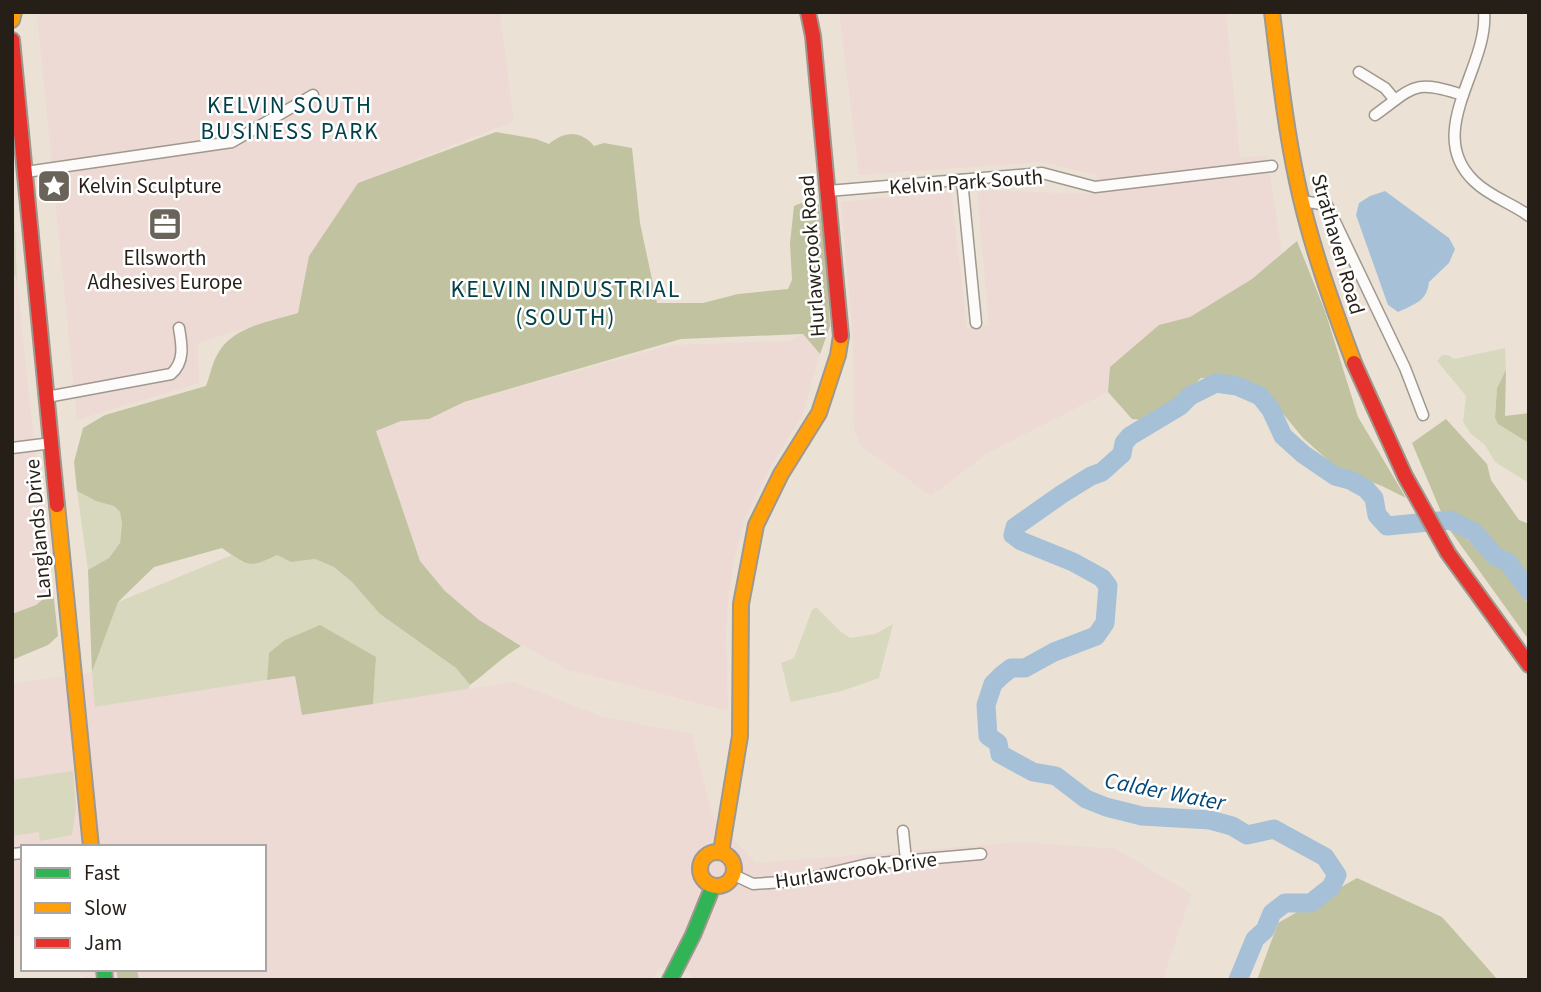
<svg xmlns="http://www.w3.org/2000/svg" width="1541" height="992" viewBox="0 0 1541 992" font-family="'Source Sans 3',sans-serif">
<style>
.industrial{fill:#eddad5}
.green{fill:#d8d8be}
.forest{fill:#c1c29f}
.water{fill:#a6c0d8}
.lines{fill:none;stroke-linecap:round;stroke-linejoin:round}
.river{stroke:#a6c0d8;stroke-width:19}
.street-casing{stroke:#9f988f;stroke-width:13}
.fast-casing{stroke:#9f988f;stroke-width:18}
.slow-casing{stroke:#9f988f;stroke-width:18}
.jam-casing{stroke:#9f988f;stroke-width:18}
.street{stroke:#fcfbf9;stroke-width:10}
.fast{stroke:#30b455;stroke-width:14}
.slow{stroke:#ff9f0a;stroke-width:14}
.jam{stroke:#e5322d;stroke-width:14}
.labels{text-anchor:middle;stroke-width:5;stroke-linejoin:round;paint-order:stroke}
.street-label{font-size:21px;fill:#251f18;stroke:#fff}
.poi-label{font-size:21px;fill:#251f18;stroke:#fff;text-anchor:start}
.neighbourhood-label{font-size:23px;letter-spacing:2px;fill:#00414a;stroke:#fff}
.water-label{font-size:23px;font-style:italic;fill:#004678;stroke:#fff}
.quarter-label{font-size:24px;letter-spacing:2px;fill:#00414a;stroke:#fff}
</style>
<rect width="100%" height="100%" fill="#ebe2d5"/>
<g class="industrial">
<path d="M53 12H500L514 121 358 183 309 256 298 313 198 343 199 383 77 420 37 15Z"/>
<path d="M839 12H1226L1240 157 1267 156 1282 253 1252 279 1190 317 1159 325 1110 367 1108 392 989 452 931 496 861 446 854 430 853 341 841 202 951 191 967 328 989 325 977 190 1092 194 1097 175 1041 162 859 175Z"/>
<path d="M17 281 50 593 36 605 12 614V282Z"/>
<path d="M803 334 820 354 802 416 767 473 743 522 734 561 728 598 726 634 728 711 566 669 479 621 445 591 420 561 376 431 401 421 429 419 464 402 671 345 788 341Z"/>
<path d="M92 672 95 707 295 676 302 715 513 682 604 717 692 734 712 815 756 863 1022 842 1116 849 1191 894 1163 980H694L688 972 660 968 651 980H86L76 969H264V847H23V936H12V684Z"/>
</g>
<g class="green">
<path d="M14 201 17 281 12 270V202Z"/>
<path d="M1505 348 1506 370 1497 388 1495 418 1498 424 1529 443V483L1495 462 1485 445 1471 434 1463 422 1466 396 1437 361 1442 355H1448L1454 359Z"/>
<path d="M77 491 96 501 114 505 120 512 122 524 120 543 109 558 88 570Z"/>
<path d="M232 555 241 562 277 555 291 562 315 559 334 567 352 582 380 614 456 668 470 685 468 689 373 704 376 657 269 653 267 680 95 707 92 672 118 602Z"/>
<path d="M816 607 840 631 850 638 875 634 893 624 879 678 842 691 791 702 781 663 794 658 812 610Z"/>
<path d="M73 771 76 807 72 835 40 841 39 832 12 836V780Z"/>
</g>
<g class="forest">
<path d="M496 132 536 139 549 144C565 131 580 130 594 146L604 143 632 148 640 223 657 303H703L738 294 788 289 792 280 790 243 794 206 804 202 819 204 827 269 830 326 820 354 803 334 681 339 464 402 429 419 401 421 376 431 420 561 445 591 479 620 521 646C502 657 488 672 470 685L456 668 380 614 352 582 334 567 315 559 291 562 277 555C248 569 248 566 222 548L154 567 118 602 92 672 88 570 109 558 120 543 122 524 120 512 114 506 96 501 77 491 74 462 83 428 105 415 206 386C210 376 212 364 217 355 232 326 270 322 298 313L309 256 358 183Z"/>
<path d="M1297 241 1325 311 1358 417 1406 498 1382 486 1338 469 1303 438 1280 410 1235 378H1201L1156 421 1132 419 1108 392 1110 367 1159 325 1190 317 1252 279Z"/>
<path d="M1506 370 1505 416 1529 413V443L1498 424 1495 418 1497 388Z"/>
<path d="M1446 419 1487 464 1491 480 1519 520 1529 524V575L1513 569 1499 550 1452 529 1484 551 1511 574 1529 605V640L1447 526 1412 443Z"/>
<path d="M53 591 58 636 48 645 12 660V614L36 605Z"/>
<path d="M320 625 376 657 373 704 302 715 295 676 267 680 269 653 285 640Z"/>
<path d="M1357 878 1442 917 1498 980H1257L1278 923Z"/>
<path d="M116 969H137L139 980H118Z"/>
</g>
<path class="water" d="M1385 191 1449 238 1455 249 1449 263 1429 282C1427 301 1415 304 1398 312L1388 305 1356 215 1359 203 1370 196Z"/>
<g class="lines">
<path class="river" d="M1238 980 1255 939 1265 930 1272 913 1285 903H1311L1331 887 1337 875 1325 857 1274 829 1247 835 1232 826 1210 820 1142 816 1106 807 1086 799 1056 776 1033 772 1000 754 998 743 988 736 986 705 993 684 1001 676 1011 668H1025L1054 652 1096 636 1105 623 1108 586 1102 578 1073 562 1021 541 1013 535 1015 527 1062 494 1091 476 1102 472 1122 454 1124 443 1130 436 1180 406 1190 396 1216 383 1237 386 1260 396 1271 410 1283 436 1303 454 1335 476 1350 480 1366 489 1374 498 1377 515 1387 526 1450 520 1474 532 1496 557 1508 562 1529 591"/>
<g class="street-casing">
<g id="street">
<path d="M1484 12C1489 67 1423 132 1474 181 1490 197 1512 203 1529 216"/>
<path d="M1359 72 1385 88 1395 100"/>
<path d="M1375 115C1415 86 1414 79 1463 95"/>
<path d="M26 172 232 142 313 95"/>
<path d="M962 180 976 323"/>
<path d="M828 191 1042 173 1095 187 1272 166"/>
<path d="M1302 201 1327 205 1405 368 1423 415"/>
<path d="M47 397 171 374C185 362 182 345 179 328"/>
<path d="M12 448 52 443"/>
<path d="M903 831 906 860"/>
<path d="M12 854 23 853"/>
<path d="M734 875 753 884 796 881 868 864 981 854"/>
</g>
</g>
<g class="fast-casing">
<g id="fast">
<path d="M104 969 105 980"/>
<path d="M670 980 693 935 713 886"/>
</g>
</g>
<g class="slow-casing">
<g id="slow">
<path d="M1272 12C1279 68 1285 125 1297 181 1310 243 1332 304 1354 363"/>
<path d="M12 20 14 12"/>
<path d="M57 505 91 847"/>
<circle cx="717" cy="869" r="17"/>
<path d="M721 852 740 736 741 604 756 525 781 474 819 413 838 355 841 336"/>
</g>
</g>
<g class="jam-casing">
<g id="jam">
<path d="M808 12 813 36 841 336"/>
<path d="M12 40 57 505"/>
<path d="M1354 363 1405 476 1448 553 1529 665"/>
</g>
</g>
<use href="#street" class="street"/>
<use href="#fast" class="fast"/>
<use href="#slow" class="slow"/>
<use href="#jam" class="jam"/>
</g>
<defs>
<g id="sight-square" transform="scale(1.75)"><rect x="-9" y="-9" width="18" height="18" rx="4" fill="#6a635a" stroke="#fff"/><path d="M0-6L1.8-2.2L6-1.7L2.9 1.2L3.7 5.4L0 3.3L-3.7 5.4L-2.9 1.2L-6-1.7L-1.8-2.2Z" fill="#fff"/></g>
<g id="office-square" transform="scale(1.75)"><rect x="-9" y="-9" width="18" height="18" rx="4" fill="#6a635a" stroke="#fff"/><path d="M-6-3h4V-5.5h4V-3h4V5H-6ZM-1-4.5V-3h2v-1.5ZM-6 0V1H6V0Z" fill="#fff"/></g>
</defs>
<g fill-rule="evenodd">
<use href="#sight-square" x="54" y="186"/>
<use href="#office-square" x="165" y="224"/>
</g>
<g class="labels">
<g class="street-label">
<text transform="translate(966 182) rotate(-4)" y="7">Kelvin Park South</text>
<text transform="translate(1338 244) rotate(74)" y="7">Strathaven Road</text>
<text transform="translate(812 256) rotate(-94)" y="7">Hurlawcrook Road</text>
<text transform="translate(38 529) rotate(-95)" y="7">Langlands Drive</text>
<text transform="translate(856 870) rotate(-8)" y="7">Hurlawcrook Drive</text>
</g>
<g class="poi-label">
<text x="78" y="193">Kelvin Sculpture</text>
<text x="165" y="265" text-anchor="middle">Ellsworth<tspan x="165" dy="24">Adhesives Europe</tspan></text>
</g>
<g class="neighbourhood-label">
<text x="290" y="113">KELVIN SOUTH<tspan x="290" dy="26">BUSINESS PARK</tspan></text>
</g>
<g class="water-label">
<text transform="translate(1165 791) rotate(11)" y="8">Calder Water</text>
</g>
<g class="quarter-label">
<text x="566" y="297">KELVIN INDUSTRIAL<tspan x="566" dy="28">(SOUTH)</tspan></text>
</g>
</g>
<rect width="1541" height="992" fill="none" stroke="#251f18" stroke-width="28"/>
<rect x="21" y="845" width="245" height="126" fill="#ffffff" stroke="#a8a5a3" stroke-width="2"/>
<rect x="35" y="868" width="35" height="10" fill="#30b455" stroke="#a8a5a3" stroke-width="2"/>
<text x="84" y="880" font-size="21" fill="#251f18">Fast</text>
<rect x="35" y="903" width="35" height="10" fill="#ff9f0a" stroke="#a8a5a3" stroke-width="2"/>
<text x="84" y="915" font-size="21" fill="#251f18">Slow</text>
<rect x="35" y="938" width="35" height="10" fill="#e5322d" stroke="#a8a5a3" stroke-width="2"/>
<text x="84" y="950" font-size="21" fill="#251f18">Jam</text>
</svg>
